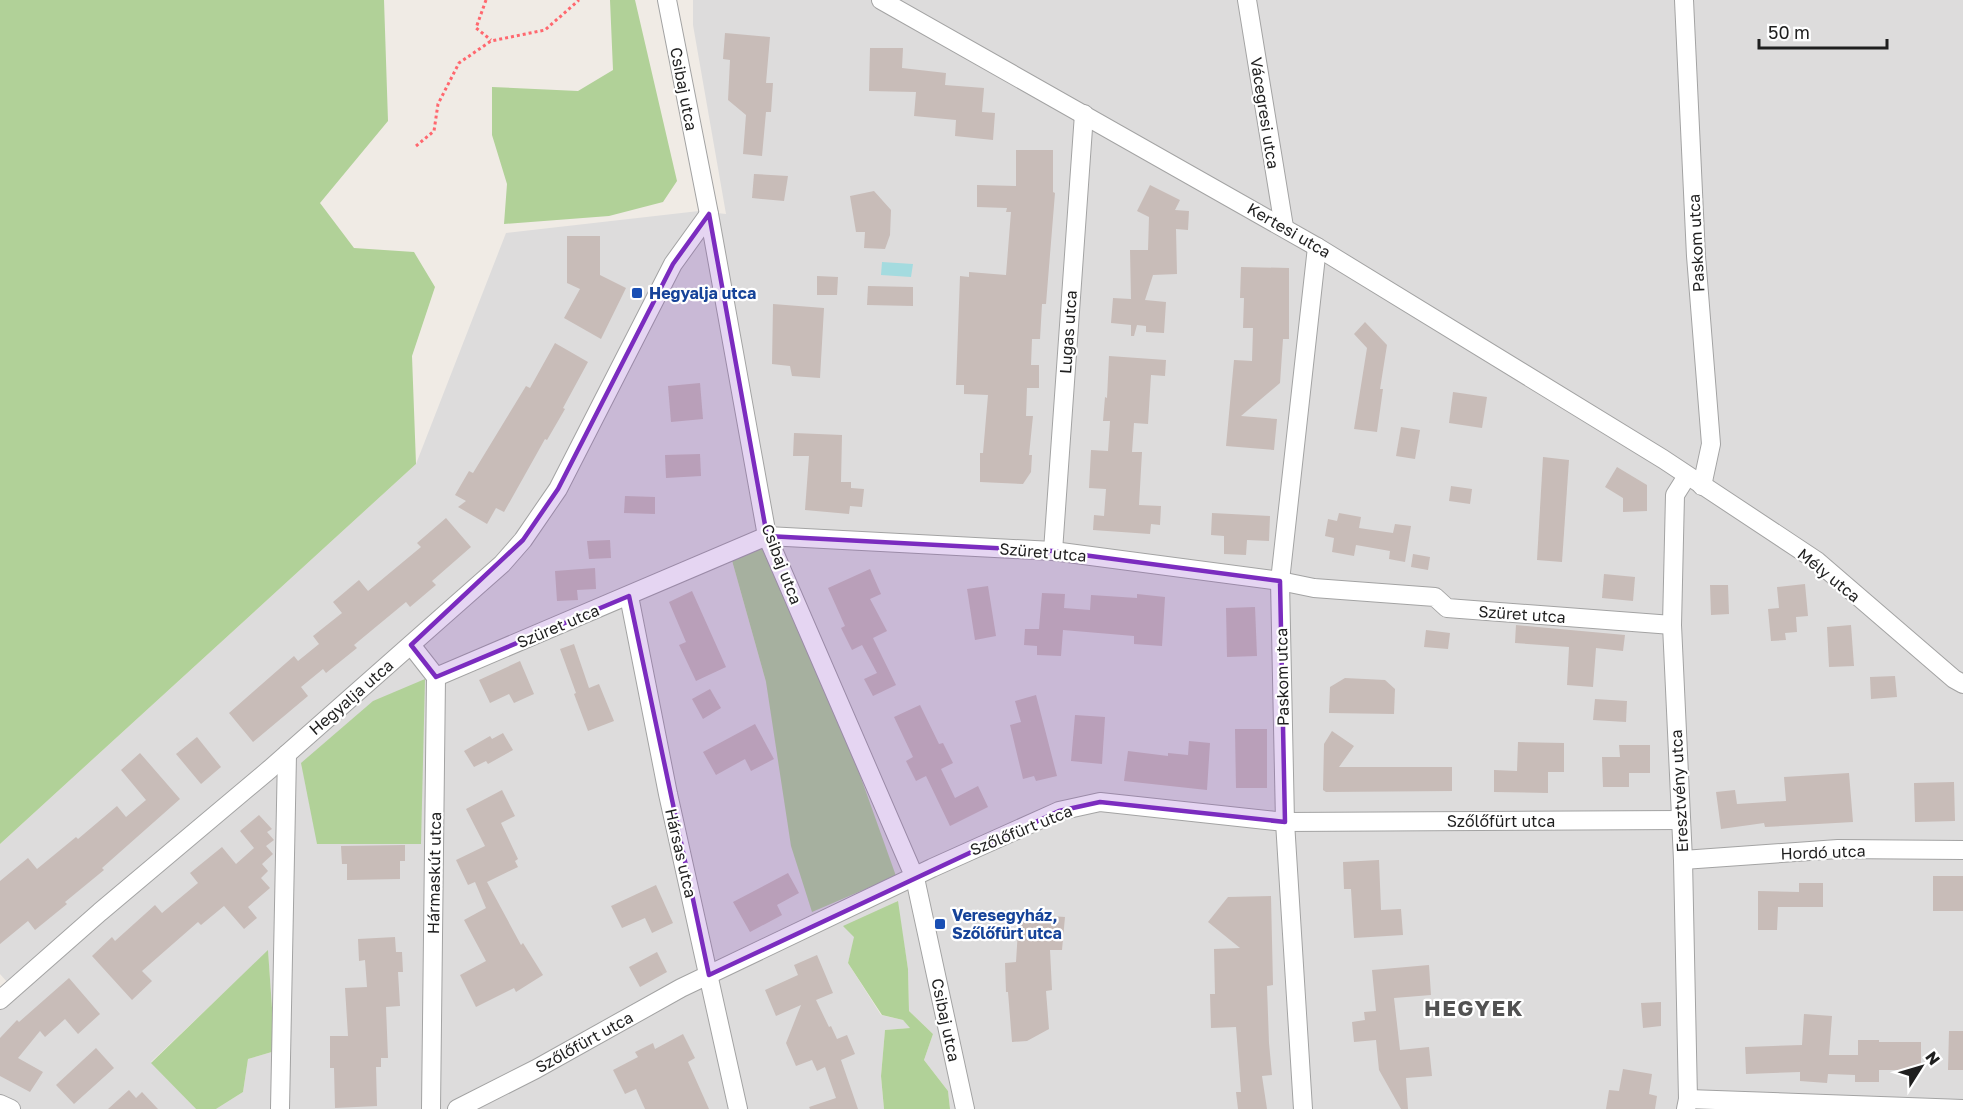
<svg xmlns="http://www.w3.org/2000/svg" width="1963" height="1109" viewBox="0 0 1963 1109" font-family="'Golos Text',sans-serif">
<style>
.residential{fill:#dddcdc;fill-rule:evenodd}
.forest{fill:#b1d198}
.water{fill:#a4dbdf}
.building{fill:#c8bcb8}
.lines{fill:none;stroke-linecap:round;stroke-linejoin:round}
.street-casing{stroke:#a3a3a3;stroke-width:20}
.path{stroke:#ff676e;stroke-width:3;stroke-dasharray:3 3;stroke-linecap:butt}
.street{stroke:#fff;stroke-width:18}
.marked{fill:#7b2cbf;fill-opacity:0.2;stroke:#7b2cbf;stroke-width:4.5;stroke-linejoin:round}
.transit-dot{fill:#1a4fb4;stroke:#fff;stroke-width:2}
.labels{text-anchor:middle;stroke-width:4.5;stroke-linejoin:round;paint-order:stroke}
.street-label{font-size:16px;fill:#1f1f1f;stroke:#fff}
.transit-label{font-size:16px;font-weight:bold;fill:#164399;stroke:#fff;text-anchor:start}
.district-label{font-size:22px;font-weight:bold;letter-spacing:1.5px;fill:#525252;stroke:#fff}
</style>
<rect width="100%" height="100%" fill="#f0ebe5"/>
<path class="residential" d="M693 0H1963V1109H950L948 1091 924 1060 933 1034 909 1011 908 969 897 901 855 937 848 963 881 1015 903 1020 911 1028 885 1030 881 1076 884 1109H216L243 1092 248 1059 275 1051 268 951 151 1062 196 1109H0V990L8 983 0 974V844L416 464 506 233 699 211 726 214 693 25ZM763 548 766 682 731 557Z"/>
<g class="forest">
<path d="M0 0H384L388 121 320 203 354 248 414 252 435 287 412 356 416 464 0 844Z"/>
<path d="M610 0H635L677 181 663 202 609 216 504 224 507 184 492 135V87L578 91 613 70Z"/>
<path d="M748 547 763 548 850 747 896 876 812 912 791 846 766 682 731 557Z"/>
<path d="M425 679 421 844H317L301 763 373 701Z"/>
<path d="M898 901 908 969 909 1011 933 1034 924 1060 948 1091 950 1109H884L881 1076 885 1030 910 1028 903 1020 882 1015 848 963 854 937 843 926Z"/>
<path d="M268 950 275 1051 248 1059 243 1092 216 1109H196L151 1063Z"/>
</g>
<path class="water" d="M882 262 913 264 911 277 881 275Z"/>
<g class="building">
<path d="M725 33 770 37 766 83H773L771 112H766L762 156 743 154 746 115 728 100 730 60 723 59Z"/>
<path d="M870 48H903L902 68 946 73 945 85 984 88 982 112 995 113 993 140 955 136 956 120 914 116 916 92 869 91Z"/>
<path d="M1016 150H1053V192L1055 193 1046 304H1042L1040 339H1032L1031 365H1039V388H1027L1026 416H1033L1029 455H1032L1031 472 1023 484 980 482V453H983L988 395 964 394V385H956L960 276 969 277V272L1006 275 1011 212H1006L1007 208 977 207V185L1016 186Z"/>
<path d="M754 174 788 176 784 201 752 198Z"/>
<path d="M1150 185 1180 200 1175 210 1189 211 1188 230 1176 229 1177 274 1153 275 1145 300 1166 302 1164 333 1146 332V326L1137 325 1134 336H1131V325L1111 323 1113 298 1131 299 1130 250H1148L1149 217 1137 211Z"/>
<path d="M874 191 891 210 890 235 885 249 864 248 865 232H856L850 196Z"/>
<path d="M567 236H600V275L626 288 601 339 564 318 580 289 567 283Z"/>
<path d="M1241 267 1289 268V339H1283L1280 383 1241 416 1277 419 1274 450 1226 446 1234 360 1252 361 1253 328H1243L1244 298H1240Z"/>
<path d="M817 276 838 277 837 295H817Z"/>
<path d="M868 286 913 287V306L867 305Z"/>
<path d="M773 304 824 308 820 378 792 376 790 366 772 364Z"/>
<path d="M1365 322 1387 345 1380 389H1383L1377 432 1354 429 1367 348 1354 334Z"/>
<path d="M555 343 588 362 563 408 565 409 547 440 545 439 504 512 496 508 487 524 458 507 466 501 455 495 469 471 473 473 526 386 530 388Z"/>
<path d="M1109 356 1166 360 1165 376 1151 375 1148 424 1134 423 1132 452H1142L1139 505 1161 506 1160 525 1151 524 1150 534 1093 530 1094 515 1104 516 1106 489 1089 488 1091 450 1108 451 1110 421H1103L1105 397 1107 398Z"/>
<path d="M700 383 703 419 671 422 668 386Z"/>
<path d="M1453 392 1487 397 1482 428 1449 423Z"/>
<path d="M1401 427 1420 430 1415 459 1396 456Z"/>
<path d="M794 433 842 435 841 482H851V488L864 489 862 507 850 506 849 514 805 510 809 456H793Z"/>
<path d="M700 454 701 476 666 478 665 455Z"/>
<path d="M1543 457 1569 460 1562 562 1537 560Z"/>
<path d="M1617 467 1647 485V511L1623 512V498L1605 487Z"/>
<path d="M1451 486 1472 489 1470 504 1449 501Z"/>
<path d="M625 496 655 497V514L624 513Z"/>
<path d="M1212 513 1270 516 1269 541 1247 540 1246 555 1224 554V536L1211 535Z"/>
<path d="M1339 513 1361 517 1359 528 1393 533 1395 524 1411 526 1405 562 1389 559 1390 551 1356 545 1354 556 1332 552 1334 538 1325 536 1328 519 1337 521Z"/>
<path d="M446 518 471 547 432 581 436 585 410 607 406 602 354 645 357 648 326 673 323 669 301 687 308 696 253 742 229 713 294 656 298 661 319 644 313 636 342 613 333 602 359 580 368 591 421 547 417 543Z"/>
<path d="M610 540 611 558 589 559 587 541Z"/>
<path d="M1413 554 1430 557 1428 570 1411 567Z"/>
<path d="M595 568 596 589 577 590 578 600 557 601 555 571Z"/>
<path d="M870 569 881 594 870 599 887 631 873 638 896 685 873 696 864 679 877 673 862 645 852 650 841 628 845 626 828 588Z"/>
<path d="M1604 574 1635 577 1633 601 1602 598Z"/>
<path d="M1805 584 1808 616 1796 617 1797 632 1785 633 1786 640 1771 641 1768 609 1779 608 1777 587Z"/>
<path d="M1710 585H1728L1729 614 1711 615Z"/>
<path d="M988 586 996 636 975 640 967 589Z"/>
<path d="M692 591 726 667 696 681 679 645 686 642 669 602Z"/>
<path d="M1042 593 1065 594 1064 608 1090 610 1091 595 1137 598V594L1165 597 1162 646 1134 644V636L1063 630 1061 656 1037 655V646L1024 645 1025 629H1039Z"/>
<path d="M1255 607 1257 656 1227 657 1226 608Z"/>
<path d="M1516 625 1625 635 1623 651 1596 648 1593 687 1567 685 1569 647 1515 643Z"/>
<path d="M1851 625 1854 666 1829 667 1827 627Z"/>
<path d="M1426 630 1450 633 1448 649 1424 647Z"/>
<path d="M574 644 589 688 599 684 614 721 588 731 574 694 576 693 560 649Z"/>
<path d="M520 661 534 694 514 703 509 694 490 703 479 680Z"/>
<path d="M1895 676 1897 697 1871 699 1870 677Z"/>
<path d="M1345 678 1385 680 1395 689 1394 714 1329 713 1330 687Z"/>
<path d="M710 689 721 708 703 719 692 699Z"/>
<path d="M1036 695 1057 776 1036 781 1034 776 1023 779 1010 725 1021 722 1015 701Z"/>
<path d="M1595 699 1627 701 1626 722 1593 720Z"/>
<path d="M920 705 939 744 943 743 953 763 941 769 955 798 978 786 988 807 950 826 926 776 916 781 906 761 913 757 894 717Z"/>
<path d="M1075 715 1105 717 1102 764 1071 761Z"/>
<path d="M755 724 774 759 751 771 745 759 716 775 703 752Z"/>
<path d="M1235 729H1267V788H1236Z"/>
<path d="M1332 731 1354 746 1339 767H1452V791L1326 792 1323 790 1324 744Z"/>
<path d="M503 733 513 750 488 764 486 761 474 767 464 751 490 736 492 739Z"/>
<path d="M197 737 221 767 201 784 176 754Z"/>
<path d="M1189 741 1210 743 1207 790 1124 781 1128 751 1168 756V753L1188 755Z"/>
<path d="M1518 742 1564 743V772H1548V793L1494 792V770L1517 771Z"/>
<path d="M1619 745H1650V773H1629V787H1603L1602 757H1620Z"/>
<path d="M140 753 180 799 102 868 104 870 65 902 67 904 35 930 28 921 0 944V881L28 858 37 869 76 837 78 839 117 806 126 817 146 800 121 770Z"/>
<path d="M1849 773 1853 822 1765 827 1764 823 1721 829 1716 792 1735 790 1737 804 1786 801 1784 777Z"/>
<path d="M1954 782 1955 821 1915 822 1914 783Z"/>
<path d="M502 790 515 816 501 823 518 859 515 861 518 867 487 882 521 945 523 943 543 975 516 992 514 988 476 1007 460 975 486 961 464 920 486 908 475 882 468 885 456 860 485 846 466 809Z"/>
<path d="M259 815 272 829 267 832 274 840 266 846 273 854 262 864 268 871 261 878 270 888 248 907 257 918 244 929 224 906 201 925 198 922 142 971 152 981 132 1000 92 956 112 937 115 941 155 905 162 913 198 883 190 873 222 847 236 864 254 848 240 831Z"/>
<path d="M405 845V861H400V879L347 880V864H342L341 846Z"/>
<path d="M1379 860 1381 910 1401 909 1403 935 1354 938 1351 889H1344L1343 862Z"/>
<path d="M788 873 799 893 777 905 782 915 750 932 733 902Z"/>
<rect x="1933" y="876" width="30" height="35"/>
<path d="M1799 883H1823V907H1778L1777 930H1758V891L1799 892Z"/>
<path d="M656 885 673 923 652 933 645 918 622 928 611 906Z"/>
<path d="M1271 896 1273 985 1267 986 1269 1043 1272 1075 1262 1076 1267 1109H1238L1236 1092H1241L1236 1027 1211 1028 1210 994H1215L1214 949 1240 948 1208 922 1228 897Z"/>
<path d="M1019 914 1065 917 1062 950H1050L1052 990 1046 991 1049 1029 1027 1041 1012 1042 1008 992H1006L1005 963 1016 962Z"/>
<path d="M395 937 396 952H402L403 972H398L400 1006 386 1007 388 1058H381V1067H376L377 1106 335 1108 334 1068H330V1036H348L345 988 367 987 365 960 359 961 358 939Z"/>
<path d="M657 952 667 972 640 987 629 967Z"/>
<path d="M817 955 833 993 816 1000 829 1027 831 1026 837 1039 847 1035 855 1054 841 1060 858 1109H810L809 1107 836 1098 825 1067 817 1071 812 1060 796 1066 786 1043 801 1005 776 1016 765 990 798 975 794 965Z"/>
<path d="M1429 965 1431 995 1394 998 1400 1050 1429 1047 1432 1076 1406 1078 1408 1109H1401L1379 1070 1376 1040 1354 1042 1352 1022 1365 1020 1364 1012 1376 1011 1372 970Z"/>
<path d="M69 978 100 1014 78 1034 65 1019 45 1037 40 1031 18 1058 43 1072 30 1092 0 1076V1038L17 1020 19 1022Z"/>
<path d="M1661 1002V1026L1643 1028 1641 1003Z"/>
<path d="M1804 1014 1832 1016 1829 1055H1858V1040H1879V1042H1921V1070H1879V1082H1855V1075L1828 1074 1827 1083 1800 1081V1072L1746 1074 1745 1047 1802 1045Z"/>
<path d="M1949 1031H1963V1070H1948Z"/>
<path d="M683 1034 695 1058 688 1062 709 1109H645L636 1089 625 1094 613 1070 638 1057 635 1052 653 1043 655 1049Z"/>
<path d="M96 1048 114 1068 74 1104 56 1085Z"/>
<path d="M1623 1069 1652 1074 1649 1094 1657 1096 1655 1109H1606L1609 1090 1619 1091Z"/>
<path d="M129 1090 136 1098 142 1092 158 1109H108Z"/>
</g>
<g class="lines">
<g class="street-casing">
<g id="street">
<path d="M667 0 709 214 767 536 915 878 965 1109"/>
<path d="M881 0 1317 247 1663 459 1817 561 1954 679 1963 684"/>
<path d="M1247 0 1284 227"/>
<path d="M1684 0 1696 256 1711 444 1702 486"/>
<path d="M1053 551 1084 114"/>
<path d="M629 596 668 794 738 1109"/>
<path d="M411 645 436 677 431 1109"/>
<path d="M436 677 767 536 1053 551 1280 581 1314 588 1435 597 1447 608 1672 625"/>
<path d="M1683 860 1838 849 1963 850"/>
<path d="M0 1000 100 912 270 769 502 564 523 540 558 489 673 264 709 214"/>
<path d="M1688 1099 1963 1109"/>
<path d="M0 1104 11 1109"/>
<path d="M280 1109 287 754"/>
<path d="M457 1109 536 1069 681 988 932 868 1059 811 1100 802 1285 822 1680 820"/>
<path d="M1303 1109 1285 822 1280 581 1317 247"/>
<path d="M1686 1109 1688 1099 1683 860 1672 625 1675 495 1687 476"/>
</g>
</g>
<g class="path">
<path d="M486 0 476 28 491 40"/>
<path d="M416 146 434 131 438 104 459 63 491 41 545 30 579 0"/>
</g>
<use href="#street" class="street"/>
</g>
<path class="marked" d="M709 214 767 536 1053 551 1280 581 1285 822 1100 802 1059 811 709 975 629 596 436 677 411 645 523 540 558 489 673 264Z"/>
<g class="transit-dot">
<rect x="631" y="287" width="12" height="12" rx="3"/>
<rect x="934" y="918" width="12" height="12" rx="3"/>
</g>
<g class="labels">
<g class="street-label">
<text transform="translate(684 89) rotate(79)" y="6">Csibaj utca</text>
<text transform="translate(1265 113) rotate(81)" y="6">Vácegresi utca</text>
<text transform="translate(1289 230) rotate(30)" y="6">Kertesi utca</text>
<text transform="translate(1696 243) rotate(-93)" y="6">Paskom utca</text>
<text transform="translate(1068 332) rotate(-86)" y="6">Lugas utca</text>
<text transform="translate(1043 552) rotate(5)" y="6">Szüret utca</text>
<text transform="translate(782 564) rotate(69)" y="6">Csibaj utca</text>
<text transform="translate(1829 575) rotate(39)" y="6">Mély utca</text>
<text transform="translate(1522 614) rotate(4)" y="6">Szüret utca</text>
<text transform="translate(558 626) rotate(-23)" y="6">Szüret utca</text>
<text transform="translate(1282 677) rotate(-91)" y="6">Paskom utca</text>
<text transform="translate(351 697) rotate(-41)" y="6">Hegyalja utca</text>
<text transform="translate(1679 791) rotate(-93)" y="6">Eresztvény utca</text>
<text x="1501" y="827">Szőlőfürt utca</text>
<text transform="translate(1021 830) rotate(-22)" y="6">Szőlőfürt utca</text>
<text transform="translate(1823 852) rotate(-2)" y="6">Hordó utca</text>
<text transform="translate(681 853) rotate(77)" y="6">Hársas utca</text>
<text transform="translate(434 873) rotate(-89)" y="6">Hármaskút utca</text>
<text transform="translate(946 1020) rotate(78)" y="6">Csibaj utca</text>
<text transform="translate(584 1042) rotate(-29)" y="6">Szőlőfürt utca</text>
</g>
<g class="transit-label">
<text x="649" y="299">Hegyalja utca</text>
<text x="952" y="921">Veresegyház,<tspan x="952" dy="18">Szőlőfürt utca</tspan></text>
</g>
<g class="district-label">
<text x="1474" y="1016">HEGYEK</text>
</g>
</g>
<g transform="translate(1921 1067) rotate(53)" stroke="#ffffff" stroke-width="4.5" paint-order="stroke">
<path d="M0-4.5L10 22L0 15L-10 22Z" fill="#1f1f1f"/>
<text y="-9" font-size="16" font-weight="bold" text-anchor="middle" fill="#1f1f1f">N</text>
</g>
<path d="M1759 39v9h128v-9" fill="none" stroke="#1f1f1f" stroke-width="3"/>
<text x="1768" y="39" font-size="18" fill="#1f1f1f" stroke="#ffffff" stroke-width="4.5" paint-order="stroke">50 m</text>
</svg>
